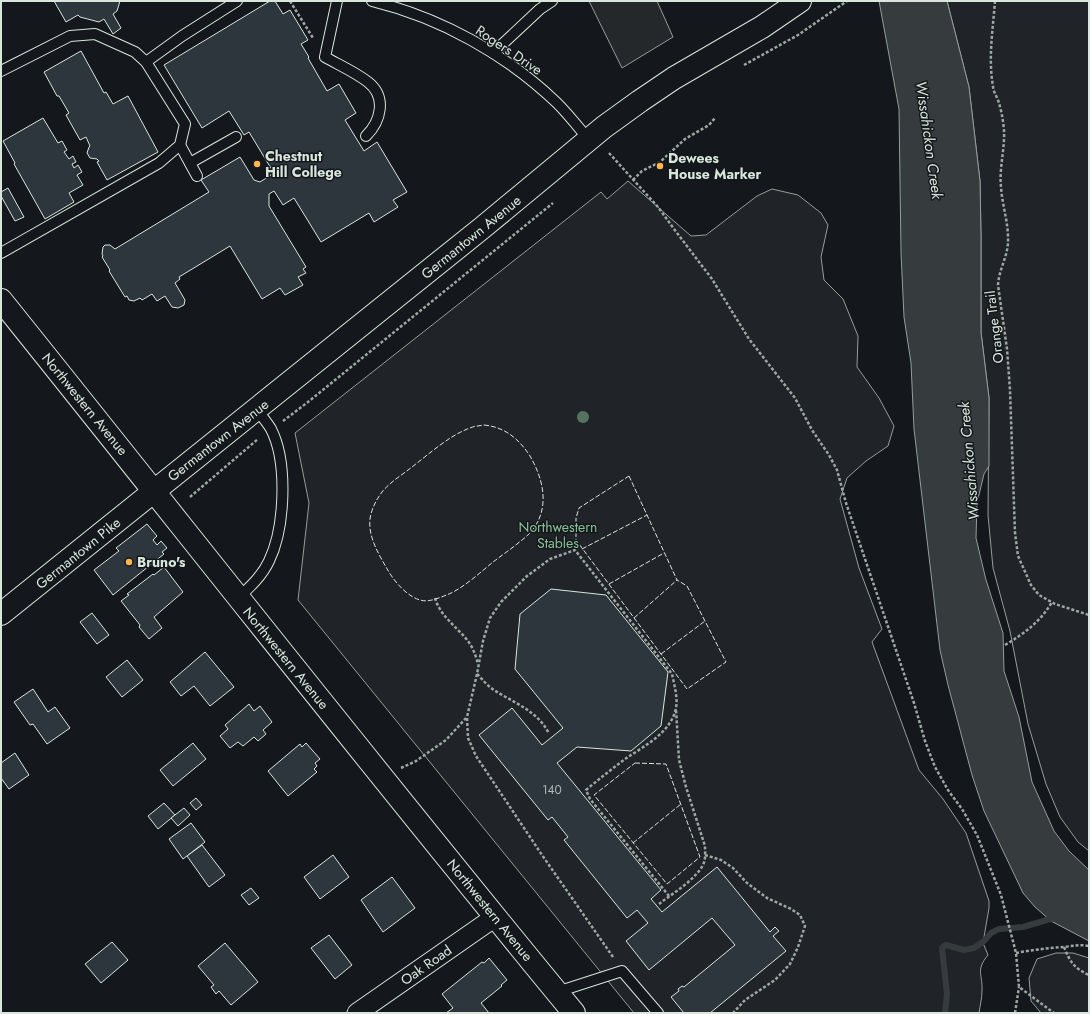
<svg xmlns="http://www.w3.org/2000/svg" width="1090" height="1014" viewBox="0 0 1090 1014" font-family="Jost,sans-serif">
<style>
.green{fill:#202428;stroke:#939e99}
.parking{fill:#24282b;stroke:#939e99}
.water{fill:#363b3e;stroke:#939e99}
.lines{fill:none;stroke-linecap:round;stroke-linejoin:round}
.stream{stroke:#363b3e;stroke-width:6}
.building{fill:#2c363c;stroke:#d8e6dc}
.lane-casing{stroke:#d8e6dc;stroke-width:12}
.street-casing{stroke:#d8e6dc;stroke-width:21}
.secondary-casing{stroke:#d8e6dc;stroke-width:24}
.primary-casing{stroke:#d8e6dc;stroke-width:24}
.path{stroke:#9da8a2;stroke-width:2.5;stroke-dasharray:3 2;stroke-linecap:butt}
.lane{stroke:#14181c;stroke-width:10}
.street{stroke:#14181c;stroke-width:19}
.secondary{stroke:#14181c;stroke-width:22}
.primary{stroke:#14181c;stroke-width:22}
.fence{stroke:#d8e6dc;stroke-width:1;stroke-dasharray:5 2;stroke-linecap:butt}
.tree{fill:#55745f}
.poi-dot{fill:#ffb74d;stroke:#14181c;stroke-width:1.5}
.labels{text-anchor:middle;stroke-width:3;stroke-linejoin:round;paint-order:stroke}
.number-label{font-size:12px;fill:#adbab4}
.street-label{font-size:14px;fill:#d8e6dc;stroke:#14181c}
.poi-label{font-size:14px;font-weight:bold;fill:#d8e6dc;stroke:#14181c;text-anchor:start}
.park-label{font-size:14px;fill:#8ac095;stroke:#14181c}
.water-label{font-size:15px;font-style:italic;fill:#d8e6dc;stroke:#14181c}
</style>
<rect width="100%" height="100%" fill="#14181c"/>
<g class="green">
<path d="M947 1H1089V851L1078 842 1060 817 1046 784 1028 724 1010 631 993 568 988 515 989 398 981 332V236L980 181 969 87Z"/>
<path d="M628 181 691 236 706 235 757 196 772 189 798 195 821 213 828 225 821 257 824 280 843 299 858 336 857 367 879 398 894 426 888 446 866 461 847 478 840 499 859 568 882 629 872 642 919 770 943 799 966 833 989 901V908L983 943 988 955C975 971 983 974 982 991 982 998 980 1006 979 1013H634L298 600 309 503 295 433 601 192 607 199Z"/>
<path d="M1056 953H1073L1089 958V1013H1041L1031 1001 1029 978 1037 959Z"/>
</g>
<path class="parking" d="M589 1H657L673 37 622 68Z"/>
<path class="water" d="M879 1H947L969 87 980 181 981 236V332L989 398V466L984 474 977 503 976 538 986 580 1003 633 1004 671 1019 717 1032 782 1054 831 1069 851 1089 870V941L1051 921 1035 907 1023 893 984 811 972 775 948 685 940 650 914 429 911 363 904 317 901 253 899 109Z"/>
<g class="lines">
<path class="stream" d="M945 1013 947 994 942 948 946 945 964 950 974 948 984 941 991 933 999 929 1023 927 1057 917"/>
</g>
<g class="building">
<path d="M54 1H120L117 11 113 14 121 28 113 34 104 19 99 22 80 17 78 15 66 22Z"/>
<path d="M270 1H275L283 14 290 10 308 40 301 44 309 57 308 58 327 91 339 84 356 113 345 120 364 151 377 142 407 192 393 200 398 207 374 222 369 213 321 242 294 198 283 205 274 191 269 194V206L306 267 303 269 306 273 298 277 303 285 285 295 280 288 262 299 230 246 179 277 180 279 175 283 185 300 184 305 178 308 172 307 165 296 157 301 152 294 142 300 140 298 134 301 129 300 127 296 125 297 109 271 110 270 102 257 103 256 102 254 103 247 105 245H110L115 249 209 192 201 180 240 157 254 180 260 182 271 175 272 170 249 132 244 135 229 111 202 128 164 65Z"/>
<path d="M81 51 104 93 106 92 113 104 128 96 158 152 107 180 97 162 99 161 97 159 90 158 87 153 89 147 90 146 86 137 80 140 66 115 69 113 59 96H57L44 72Z"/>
<path d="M43 118 58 143 62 141 67 150 64 152 69 159 73 156 76 162 72 164 74 168 78 165 82 172 77 175 83 185 69 193 74 202 45 219 14 164 15 163 3 141Z"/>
<path d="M8 188 24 217 15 221 1 196V192Z"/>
<path d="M147 524 157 536 153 540 157 545 161 541 167 548 162 552 164 554 113 595 94 570 119 551 116 548Z"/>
<path d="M164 567 183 592 154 617 162 628 149 639 139 627 140 625 121 601 129 595 127 594 153 574 154 575Z"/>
<path d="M551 589 606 595 668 672 661 726 631 751 577 747 557 763 661 890 651 899 662 912 717 867 770 932 775 927 779 931 773 936 786 951 710 1013H684L671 997 679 991 678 989 682 986 684 987 735 945 712 918 649 970 626 941 648 923 637 910 627 918 564 840 568 837 552 817 548 820 479 735 512 708 542 745 563 728 515 669 520 614Z"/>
<path d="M92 613 109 635 97 644 80 622Z"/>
<path d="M205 652 234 687 210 706 194 686 181 696 170 682Z"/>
<path d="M127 660 143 680 122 697 106 677Z"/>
<path d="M33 689 48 712 55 707 70 728 47 744 33 724 30 725 14 702Z"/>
<path d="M249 704 254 711 260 706 272 722 263 730 266 734 258 741 254 737 243 746 238 742 230 748 220 736 228 729 225 725Z"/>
<path d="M193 743 206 759 173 786 160 770Z"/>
<path d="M306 743 320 759 315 763 317 766 314 769 317 772 288 796 268 771 300 744 302 747Z"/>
<path d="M15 753 29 775 9 789 1 778V763Z"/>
<path d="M196 798 202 805 196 810 190 803Z"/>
<path d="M164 803 175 815 158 829 148 816Z"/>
<path d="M184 808 190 815 178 826 171 818Z"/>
<path d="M191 823 205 842 183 859 169 839Z"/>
<path d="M202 845 225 875 209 887 187 856Z"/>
<path d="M333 855 349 877 320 899 304 877Z"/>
<path d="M392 877 415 908 383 932 361 900Z"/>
<path d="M251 888 259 898 249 905 241 895Z"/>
<path d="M329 935 352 965 335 979 311 948Z"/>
<path d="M112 942 128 960 101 983 85 964Z"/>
<path d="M225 943 258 982 231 1005 219 991 216 994 211 987 214 985 198 966Z"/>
<path d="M489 958 507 980 501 985 502 986 481 1003 489 1013H446L453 1008 442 994 482 962 484 963Z"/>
</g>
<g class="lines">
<g class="lane-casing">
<g id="lane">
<path d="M337 1 325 57C339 65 355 72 368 82 387 97 381 121 366 136"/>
<path d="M372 1C441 18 506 54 557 103 569 115 579 128 589 140"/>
<path d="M493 53 540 9 552 1"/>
<path d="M146 62 182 36 237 1"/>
<path d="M1 71 70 36 95 34 135 52 146 62 185 124 180 145 159 163 1 253"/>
<path d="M180 145 197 176"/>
<path d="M190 163 236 137"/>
<path d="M238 598C250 587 262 576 269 561 285 528 288 462 271 429 267 422 261 416 257 409"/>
<path d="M557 992 622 971 658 1013"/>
</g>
</g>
<g class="street-casing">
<path id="street" d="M357 1013 495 917"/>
</g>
<g class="secondary-casing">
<path id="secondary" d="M1 300C192 538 380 778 574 1013"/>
</g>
<g class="primary-casing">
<path id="primary" d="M1 614 482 228 604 127 640 101 674 78 762 27 800 1"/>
</g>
<g class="path">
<path d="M290 1 313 38"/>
<path d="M995 1C993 29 988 58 993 86 993 91 996 95 998 100 1001 109 1003 119 1004 130 1005 149 999 168 1001 187 1002 204 1008 221 1008 238 1009 255 999 268 998 285L1007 349 1010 390 1015 533 1018 556 1031 585 1039 595 1055 604 1089 615"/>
<path d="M744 65 798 35 847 1"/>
<path d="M609 153 658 207 674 229 712 279 749 339 795 398 812 430 829 455 837 470 846 503 914 703 925 741 935 767 948 790 962 809 977 835 1001 895 1016 953 1019 987 1054 1013"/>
<path d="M633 180 642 171 660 162 685 139 709 125 715 118"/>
<path d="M283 421 308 402 553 203"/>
<path d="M190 497 258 439"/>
<path d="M435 598C440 616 457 627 468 641 473 648 476 656 478 664"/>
<path d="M1005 645C1025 633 1040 622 1052 602"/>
<path d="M477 674C482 679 486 684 491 688 511 702 538 710 549 734"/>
<path d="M401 768 416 761 446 740 466 718"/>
<path d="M705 855 721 860 733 868 747 883 767 898 791 909 800 915 805 926 798 947 790 964 775 980 745 1000 733 1013"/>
<path d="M659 904C673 893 694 881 703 865 706 859 705 852 705 846L686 787 679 760 676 709"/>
<path d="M1064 947C1070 962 1074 968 1089 975"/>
<path d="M1016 953C1032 950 1048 948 1064 947 1073 946 1080 944 1089 946"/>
<path d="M613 957 542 855 476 756 468 738 467 717 477 674 483 641 490 618 501 602 527 576 550 559 575 550 672 674C674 684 678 697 676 708 671 733 644 746 625 759 612 769 599 779 586 790L590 799 669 896"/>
<path d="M1015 1013 1019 987"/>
</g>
<use href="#lane" class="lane"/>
<use href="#street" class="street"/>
<use href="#secondary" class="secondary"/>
<use href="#primary" class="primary"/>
<g class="fence">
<path d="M484 425C505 427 519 439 530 456 541 475 548 498 539 519 537 524 533 530 529 534 518 544 505 553 493 562 481 572 463 588 449 594 441 597 429 603 420 600 406 596 393 580 386 567 378 553 368 536 370 519 371 510 376 500 382 492 390 482 402 475 412 467 429 454 450 435 470 428 474 426 479 426 484 425Z"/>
<path d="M629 476 677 580 687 586 726 662 687 689 576 540V518L579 508Z"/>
<path d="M582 549 647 515"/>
<path d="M609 584 664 553"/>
<path d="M634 618 677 580"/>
<path d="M661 654 705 621"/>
<path d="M635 763 666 764 700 857 667 884 594 795Z"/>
<path d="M633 843 681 804"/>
</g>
</g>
<circle class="tree" cx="583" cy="417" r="6"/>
<g class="poi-dot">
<circle cx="257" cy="164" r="4"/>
<circle cx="660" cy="166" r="4"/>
<circle cx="129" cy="562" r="4"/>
</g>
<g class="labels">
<g class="number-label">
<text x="552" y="794">140</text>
</g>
<g class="street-label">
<text transform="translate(509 50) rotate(34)" y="5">Rogers Drive</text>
<text transform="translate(471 237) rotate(-39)" y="5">Germantown Avenue</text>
<text transform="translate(994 327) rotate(-97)" y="5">Orange Trail</text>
<text transform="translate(85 404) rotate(51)" y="5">Northwestern Avenue</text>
<text transform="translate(218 440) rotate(-38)" y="5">Germantown Avenue</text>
<text transform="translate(78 553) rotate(-39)" y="5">Germantown Pike</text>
<text transform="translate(286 658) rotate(51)" y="5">Northwestern Avenue</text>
<text transform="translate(490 910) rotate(51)" y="5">Northwestern Avenue</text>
<text transform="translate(426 965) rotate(-35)" y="5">Oak Road</text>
</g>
<g class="poi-label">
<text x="265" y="161">Chestnut<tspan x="265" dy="16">Hill College</tspan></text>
<text x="668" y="163">Dewees<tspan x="668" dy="16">House Marker</tspan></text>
<text x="137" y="567">Bruno's</text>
</g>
<g class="park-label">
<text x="558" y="532">Northwestern<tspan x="558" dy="16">Stables</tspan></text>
</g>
<g class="water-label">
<text transform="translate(929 140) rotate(82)" y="5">Wissahickon Creek</text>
<text transform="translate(969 461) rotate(-95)" y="5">Wissahickon Creek</text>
</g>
</g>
<rect width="1090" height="1014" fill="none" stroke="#d8e6dc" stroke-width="4"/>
</svg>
